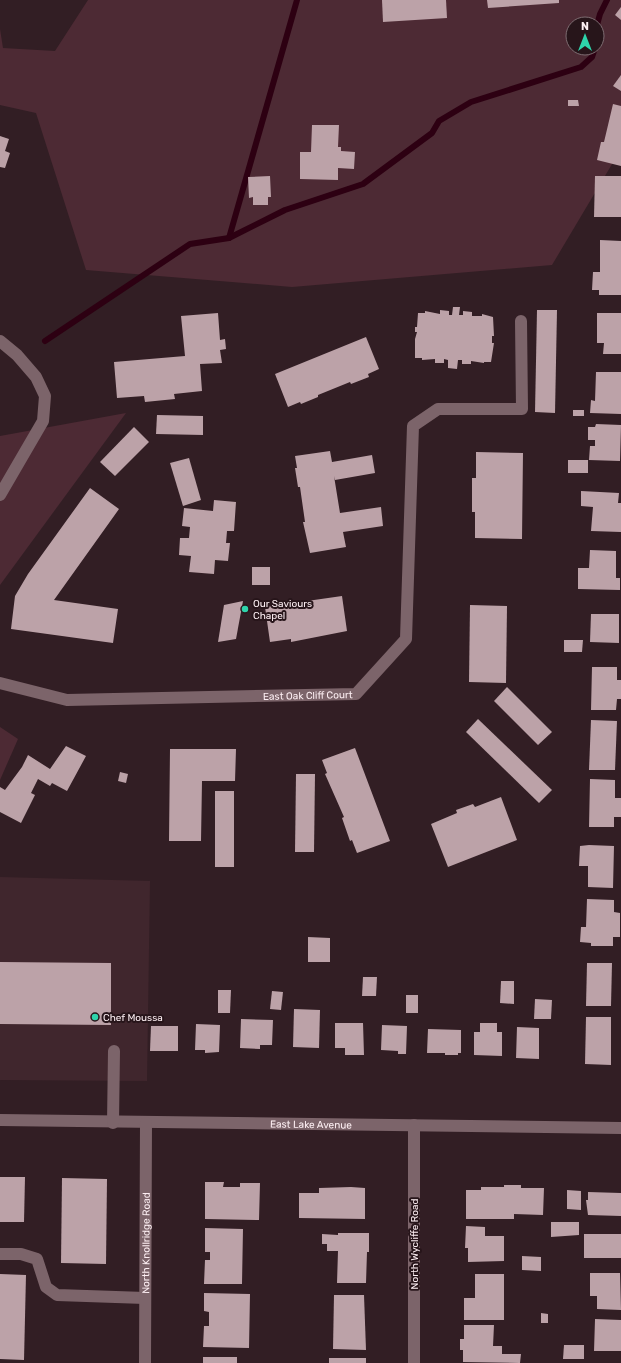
<svg xmlns="http://www.w3.org/2000/svg" width="621" height="1363" viewBox="0 0 621 1363" font-family="Rubik,sans-serif">
<style>
.built{fill:#40262d}
.green{fill:#4d2a34;fill-rule:evenodd}
.lines{fill:none;stroke-linecap:round;stroke-linejoin:round}
.stream{stroke:#2d0012;stroke-width:6}
.building{fill:#bca2a8}
.minor{stroke:#7c646a;stroke-width:12}
.poi-dot{fill:#2ed4ab;stroke:#27151a;stroke-width:1.5}
.labels{text-anchor:middle;stroke-width:4;stroke-linejoin:round;paint-order:stroke}
.poi-label{font-size:10px;fill:#fdeff3;stroke:#27151a;text-anchor:start}
.street-label{font-size:10px;fill:#fdeff3;stroke:#27151a}
</style>
<rect width="100%" height="100%" fill="#321e24"/>
<path class="built" d="M0 877 150 881 147 1081 0 1080Z"/>
<g class="green">
<path d="M88 0H621V149L552 265 292 287 86 270 36 113 0 105V29L3 48 55 51ZM573 24H597V48H573Z"/>
<path d="M126 413 0 585V436Z"/>
<path d="M0 727 18 739 0 780Z"/>
</g>
<g class="lines">
<g class="stream">
<path d="M597 25 600 14 607 0"/>
<path d="M229 238 297 0"/>
<path d="M45 341 190 244 229 238 285 210 363 184 432 133 439 121 471 102 581 67 592 57 595 48"/>
</g>
</g>
<g class="building">
<path d="M382 0H446L447 18 383 22Z"/>
<path d="M487 0H559V3L488 8Z"/>
<path d="M621 7V20L615 15Z"/>
<path d="M621 75V91L613 86Z"/>
<path d="M568 100H578L579 106H568Z"/>
<path d="M613 104 621 106V166L597 160 601 142H604Z"/>
<path d="M312 125H339L338 147H341V151L355 152 354 169 338 168V180L300 179V152H311Z"/>
<path d="M0 136 9 139 5 151 10 153 5 168 0 167Z"/>
<path d="M270 176 271 197H268V205H253V197L249 198 248 177Z"/>
<path d="M595 176H621V217H594Z"/>
<path d="M600 240 621 241V295H599V290H592L593 272H600Z"/>
<path d="M453 307H460L459 315H463V311L472 312V316H482V314L493 317 494 336H492V343H494L491 362H484V363L471 361V364H462V360H458L457 369 448 368V360L444 359V363H435V359L422 360V358H415V339L417 332H415V327H417L418 313H425V311L440 314V310L449 311V315H452Z"/>
<path d="M537 310H557L555 413 535 412Z"/>
<path d="M218 313 220 340 225 339 226 349 220 350 222 363 200 364 202 391 174 394 175 399 145 402 144 396 117 398 114 362 185 356 181 316Z"/>
<path d="M597 313H621V354H603L604 343H597Z"/>
<path d="M366 337 379 369 368 374 369 377 351 384 350 382 318 395V397L301 404 300 402 288 407 275 374Z"/>
<path d="M596 372H621V414L590 413 591 400 595 401Z"/>
<rect x="573" y="410" width="11" height="6"/>
<path d="M157 415 203 416V435L156 434Z"/>
<path d="M596 424 621 425 620 461 589 460 590 446H595V440H588V427H595Z"/>
<path d="M134 427 149 442 115 476 100 462Z"/>
<path d="M330 451 332 462 372 455 375 473 335 480 334 476 340 513 381 507 383 526 343 532 346 547 310 553 303 522H305L300 487H298L295 468H297L295 456Z"/>
<path d="M476 452 523 453 522 539 475 538V512H472V478H476Z"/>
<path d="M189 458 201 500 183 506 170 463Z"/>
<rect x="568" y="460" width="20" height="13"/>
<path d="M90 488 119 509 54 600 118 609 113 643 11 629 15 596 28 574Z"/>
<path d="M581 491 619 493 618 503H621V532L591 531 593 507 581 506Z"/>
<path d="M214 500 236 502 234 531H227L226 543H230L228 561 215 560 214 574 189 572 191 556 179 555 180 538H189L190 527 182 526 184 508 213 511Z"/>
<path d="M590 550 616 551V578H620V590L578 589V568H589Z"/>
<rect x="252" y="567" width="18" height="18"/>
<path d="M342 596 347 631 291 642V639L270 642 265 607Z"/>
<path d="M243 601 236 639 218 642 224 605Z"/>
<path d="M470 605 507 606 506 683 469 682Z"/>
<path d="M591 614H619V643L590 642Z"/>
<path d="M564 640H583L582 652H564Z"/>
<path d="M592 667H617V680H621V699H617L616 710H591Z"/>
<path d="M507 687 552 732 538 745 494 701Z"/>
<path d="M478 719 552 790 539 803 466 732Z"/>
<path d="M591 720 617 721 615 770H589Z"/>
<path d="M66 746 86 756 67 791 52 783 50 786 38 779 31 793 35 795 21 823 0 812V787L5 790 22 767 28 755 50 769Z"/>
<path d="M355 748 390 841 357 853 352 840 350 841 342 818 344 817 325 774 327 773 322 760Z"/>
<path d="M170 749H236L235 781H202L201 841H169Z"/>
<path d="M120 772 128 774 126 783 118 781Z"/>
<path d="M296 774H315L314 852H295Z"/>
<path d="M590 779 615 780V798H621V817H614V827H589Z"/>
<rect x="215" y="791" width="19" height="76"/>
<path d="M501 797 517 840 448 867 431 824 457 813 456 810 473 804 475 807Z"/>
<path d="M589 845 614 846 613 888 588 887V866H579L580 846Z"/>
<path d="M587 899 614 900V912L620 913V937H613V946H591V943L580 942 581 927H586Z"/>
<path d="M308 937 330 938V962H308Z"/>
<path d="M0 962 111 963V1025L0 1024Z"/>
<path d="M587 963H612L611 1006H586Z"/>
<path d="M363 977H377L376 996H362Z"/>
<path d="M501 981H514V1004L500 1003Z"/>
<path d="M218 990H231L230 1013H218Z"/>
<path d="M272 991 283 992 281 1010 270 1009Z"/>
<rect x="406" y="995" width="12" height="18"/>
<path d="M535 999 552 1000 551 1019H534Z"/>
<path d="M294 1009 320 1010 319 1048 293 1047Z"/>
<path d="M586 1017H611V1065L585 1064Z"/>
<path d="M241 1019 273 1020 272 1045H260V1049L240 1048Z"/>
<path d="M335 1023H363L364 1055H345V1048H335Z"/>
<path d="M480 1023H497V1032H502V1056L474 1055V1032H480Z"/>
<path d="M196 1024 220 1025 219 1052 205 1053V1050H195Z"/>
<path d="M382 1025 407 1026 406 1054H398V1051L381 1050Z"/>
<path d="M151 1026H178V1051H150Z"/>
<path d="M517 1027 539 1028V1059L516 1058Z"/>
<path d="M428 1029 461 1030V1053H458V1055H445V1053H427Z"/>
<path d="M0 1177H25L24 1222H0Z"/>
<path d="M62 1178 107 1179 106 1264 61 1263Z"/>
<path d="M205 1182H224L223 1187H240V1183H260L259 1220 205 1219Z"/>
<path d="M504 1185H521V1188H544L543 1215 514 1214V1219H466V1190H481V1187H504Z"/>
<path d="M351 1187 365 1188V1219L299 1218V1193H319V1188Z"/>
<path d="M567 1190 581 1191V1210L567 1209Z"/>
<path d="M588 1192 621 1193V1216L588 1215 586 1200H588Z"/>
<path d="M551 1222H579V1235L551 1237Z"/>
<path d="M466 1226 485 1227V1236H504V1261L468 1262V1248H465Z"/>
<path d="M205 1228 243 1229 242 1284H204L205 1260H210V1252H205Z"/>
<path d="M338 1233H369V1252H367L366 1283H337L338 1251H327V1244H322V1234L338 1235Z"/>
<rect x="584" y="1234" width="37" height="24"/>
<path d="M522 1256 541 1257V1271L522 1270Z"/>
<path d="M590 1273H620L621 1310 597 1309V1296H590Z"/>
<path d="M0 1274 26 1275 24 1360 0 1359Z"/>
<path d="M475 1274H504V1320H464V1298H475Z"/>
<path d="M204 1293 250 1294 249 1348 203 1347 204 1326H209V1312L204 1311Z"/>
<path d="M334 1295H364L366 1350 333 1349Z"/>
<path d="M541 1313 548 1314V1323H541Z"/>
<path d="M595 1319 621 1320V1351H594Z"/>
<path d="M464 1325H494L493 1346H502V1354H521L520 1363 463 1362V1350H460V1339H464Z"/>
<path d="M564 1345H584V1359H563Z"/>
<rect x="203" y="1357" width="34" height="6"/>
<rect x="329" y="1358" width="37" height="5"/>
</g>
<g class="lines">
<g class="minor">
<path d="M0 341 17 355 36 377 45 396 43 421 0 495"/>
<path id="s1" d="M0 683 67 700 356 694 406 639 413 426 438 409H522L521 321"/>
<path id="s2" d="M0 1120 621 1128"/>
<path d="M113 1123 114 1051"/>
<path d="M0 1254H21L37 1259 46 1287 57 1295 145 1298"/>
<path id="s3" d="M145 1363 146 1123"/>
<path d="M414 1363V1125"/>
</g>
</g>
<g class="poi-dot">
<circle cx="245" cy="609" r="4"/>
<circle cx="95" cy="1017" r="4"/>
</g>
<g class="labels">
<g class="poi-label">
<text x="253" y="607">Our Saviours<tspan x="253" dy="12">Chapel</tspan></text>
<text x="103" y="1021">Chef Moussa</text>
</g>
<g class="street-label">
<text dy="4" stroke="none"><textPath href="#s1" startOffset="310">East Oak Cliff Court</textPath></text>
<text dy="4" stroke="none"><textPath href="#s2" startOffset="311">East Lake Avenue</textPath></text>
<text dy="4" stroke="none"><textPath href="#s3" startOffset="120">North Knollridge Road</textPath></text>
<text transform="translate(414 1244) rotate(-90)" y="4">North Wycliffe Road</text>
</g>
</g>
<g transform="translate(585 36)"><circle r="19" fill="#27151a" stroke="#7d6c71"/>
<path d="M0-3L7 15L0 10L-7 15Z" fill="#2ed4ab"/>
<text y="-6" font-size="11" font-weight="bold" text-anchor="middle" fill="#fdeff3">N</text>
</g>
</svg>
